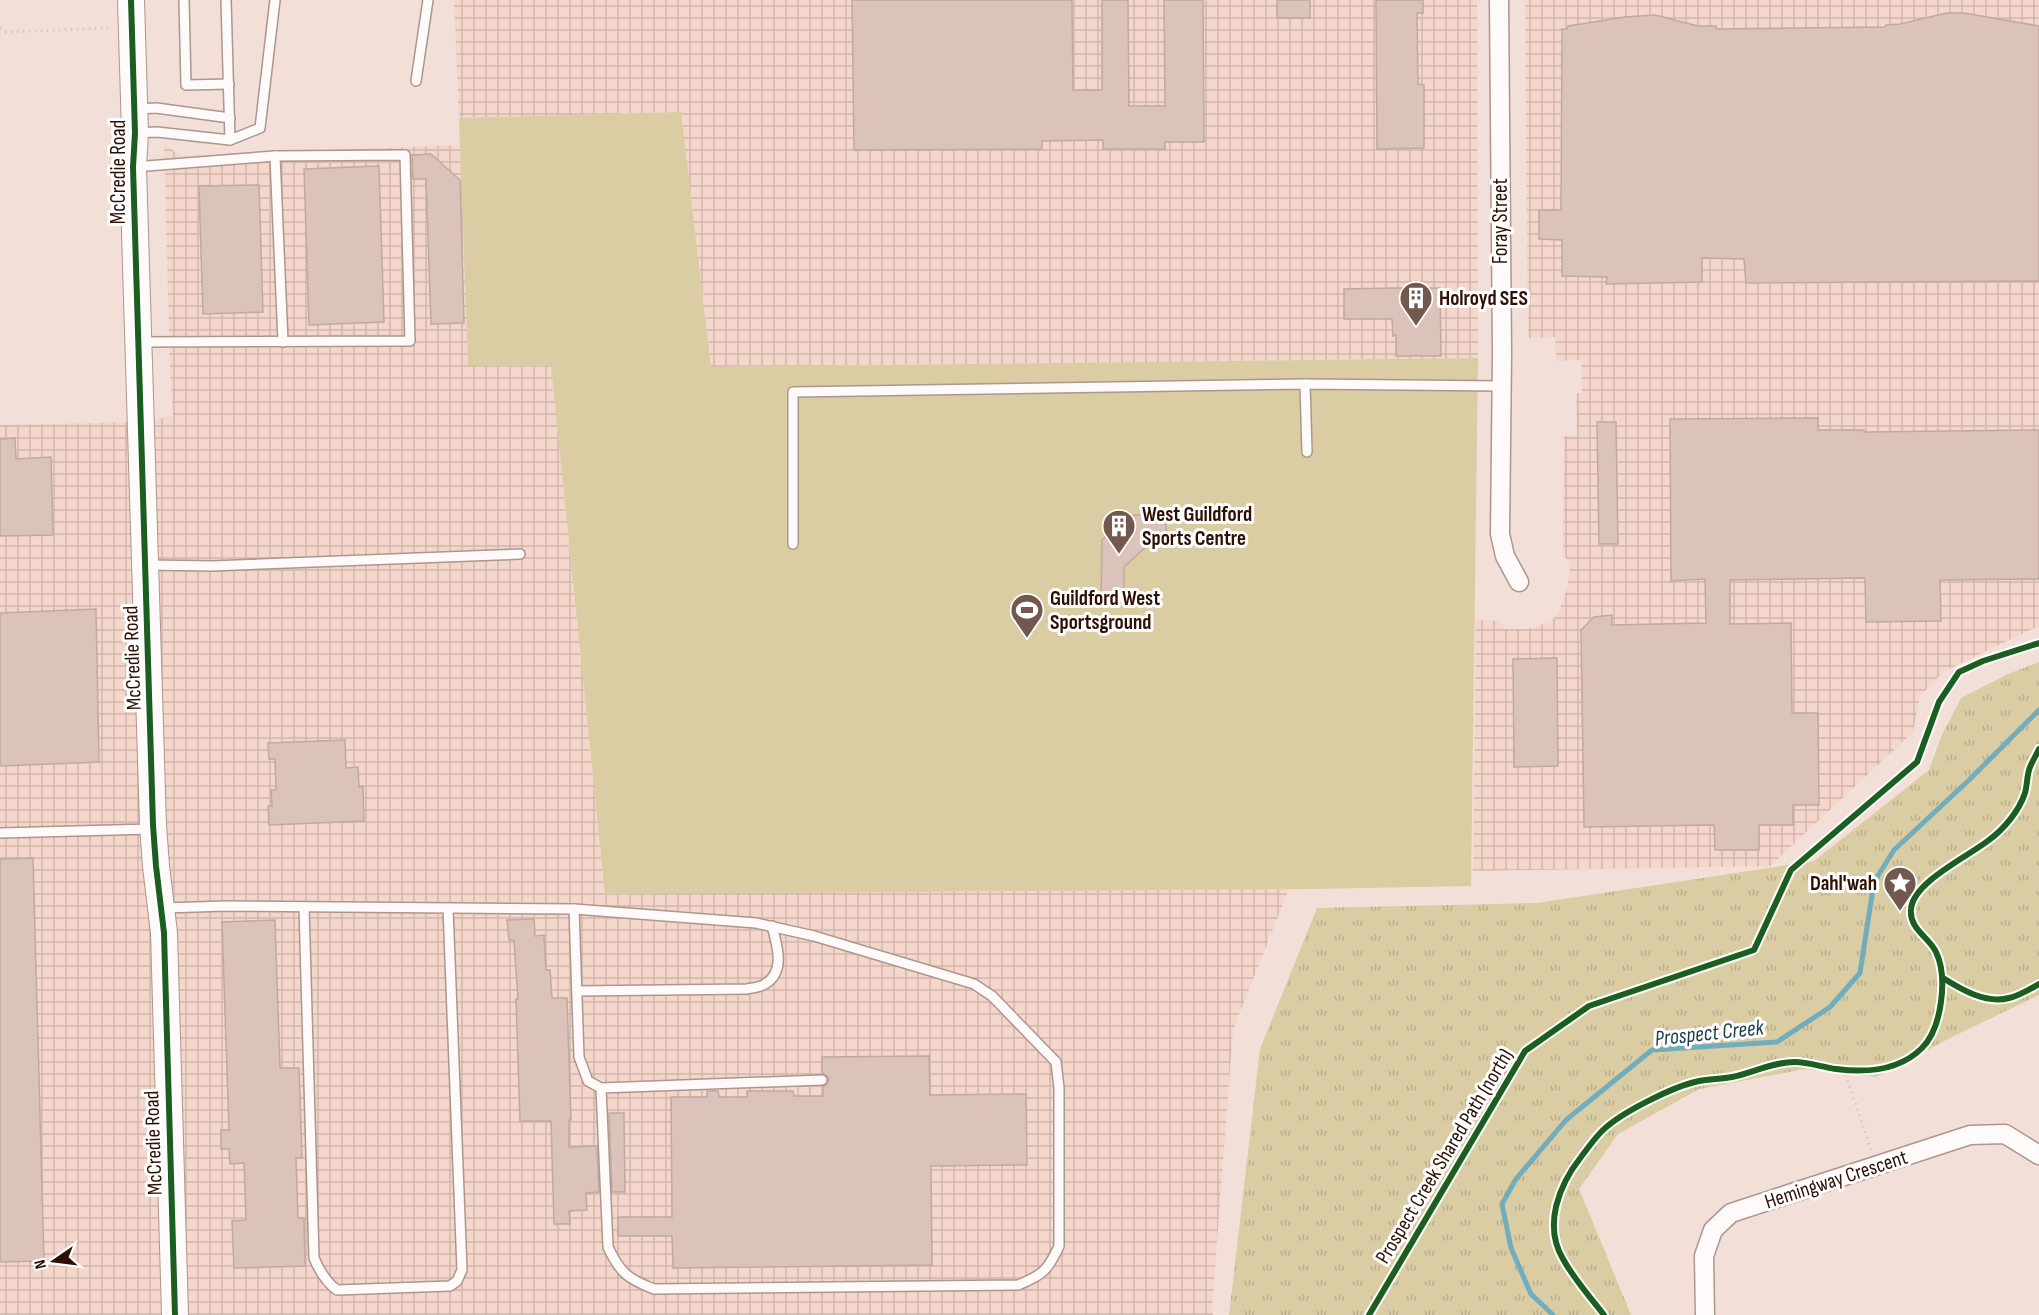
<svg xmlns="http://www.w3.org/2000/svg" width="2039" height="1315" viewBox="0 0 2039 1315" font-family="'Sofia Sans Condensed',sans-serif">
<style>
.industrial{fill:url(#industrial-grid)}
.green{fill:#dacca3}
.park{fill:url(#park-tufts)}
.lines{fill:none;stroke-linecap:round;stroke-linejoin:round}
.stream{stroke:#71adbd;stroke-width:5}
.building{fill:#dbc3ba;stroke:#c0a9a0;stroke-width:1.5}
.lane-casing{stroke:#ad968e;stroke-width:12}
.street-casing{stroke:#ad968e;stroke-width:21}
.secondary-casing{stroke:#ad968e;stroke-width:28}
.path{stroke:#d1cac8;stroke-width:3;stroke-dasharray:1.5 4.5;stroke-linecap:butt}
.lane{stroke:#fdfaf9;stroke-width:9}
.street{stroke:#fdfaf9;stroke-width:18}
.secondary{stroke:#fdfaf9;stroke-width:26}
.cycleway-casing{stroke:#fff;stroke-width:10}
.cycleway{stroke:#1b5e20;stroke-width:6}
.labels{text-anchor:middle;stroke-width:6;stroke-linejoin:round;paint-order:stroke}
.street-label{font-size:21px;fill:#2d0f04;stroke:#fff}
.poi-label{font-size:21px;font-weight:bold;fill:#2d0f04;stroke:#fff;text-anchor:start}
.water-label{font-size:22px;font-style:italic;fill:#153e4a;stroke:#fff}
</style>
<defs>
<pattern id="industrial-grid" width="8" height="8" patternUnits="userSpaceOnUse" patternTransform="scale(1.5)"><rect width="8" height="8" fill="#f4d6cb"/><path d="M0 4h8M4 0v8" fill="none" stroke="#d2b6ad"/></pattern>
<pattern id="park-tufts" width="24" height="20" patternUnits="userSpaceOnUse" patternTransform="scale(1.5)"><rect width="24" height="20" fill="#dacca3"/><path d="M3 7l-1-3M5 7V3M7 7l1-3M15 17l-1-3M17 17v-4M19 17l1-3" fill="none" stroke="#bbae8b"/></pattern>
</defs>
<rect width="100%" height="100%" fill="#f2dfd8"/>
<g class="industrial">
<path d="M454 0H1477L1478 358 711 367 681 112 459 118Z"/>
<path d="M1525 0H2039V626L1944 671 1920 696 1913 732 1770 866 1473 871 1476 620 1501 621 1504 629H1527L1550 622 1558 614 1567 589 1570 565 1563 553 1564 436H1577L1576 393H1582L1581 360 1556 361 1555 337 1528 338Z"/>
<path d="M164 143 180 156 461 145 468 365 551 366 605 894 1295 873 1233 1030 1212 1309 1213 1315H0V425L140 422 173 416 170 370Z"/>
</g>
<path class="green" d="M681 112 711 367 1478 358 1471 886 1308 889 605 894 551 366 468 365 459 118Z"/>
<path class="park" d="M2039 662V995L1952 1037 1876 1077 1805 1069 1699 1089 1618 1134 1579 1189 1631 1315H1229L1260 1049 1317 908 1537 903 1814 861 1929 770 1942 735 1961 698 2008 674Z"/>
<g class="lines">
<path class="stream" d="M1553 1315 1531 1294 1511 1248 1502 1204 1516 1179 1566 1120 1652 1050 1777 1042 1830 1007 1860 973 1874 882 1894 850 1968 781 2039 710"/>
</g>
<g class="building">
<path d="M852 0H1072L1073 90H1102V0H1128L1129 106H1165L1164 0H1203L1204 142H1165V149H1103V140L1042 141V149L854 150Z"/>
<rect x="1277" y="0" width="33" height="18"/>
<path d="M1376 0H1423V13H1417L1418 84 1424 85V148L1377 149Z"/>
<path d="M1947 13H1964L2039 26V281L1746 283 1744 259 1702 258V282L1606 284 1607 277 1562 276V240L1539 239V210H1561L1562 29H1567L1568 26 1625 17 1655 15 1698 26H1716V29L1885 27 1886 25 1900 24Z"/>
<path d="M431 154 460 180 464 323 431 324 426 179H413L412 155Z"/>
<path d="M379 166 384 322 309 325 304 169Z"/>
<path d="M259 185 263 312 203 314 199 186Z"/>
<path d="M1396 288H1440L1441 356H1396V335L1393 336 1392 319H1344V289Z"/>
<path d="M1818 418V430H1864V432L2039 430V579L1940 580 1941 621 1866 622 1865 578 1730 580V624L1791 623 1792 713H1818L1819 805H1793V825H1759V850H1715L1714 825 1584 827 1581 630 1594 617 1612 615V625L1706 623 1705 579 1671 581 1670 419Z"/>
<path d="M1597 422H1616L1618 544H1599Z"/>
<path d="M15 438 16 459 51 457 53 535 0 536V439Z"/>
<path d="M1165 513 1167 542 1150 543 1124 567V602H1101L1102 540 1127 516Z"/>
<path d="M96 609 99 762 0 766V613Z"/>
<path d="M1557 658 1558 766 1514 767 1513 659Z"/>
<path d="M345 740 346 768 358 767 359 787 363 786 364 821 269 825 268 806H272L271 790H276L275 759H269L268 743Z"/>
<path d="M33 858 44 1261 0 1262V859Z"/>
<path d="M534 919 535 936 544 935 546 970H550L552 998H567L571 1120H569V1147L597 1146 599 1192 586 1193 587 1210 569 1211 570 1224H554L551 1121H520L516 999H518L514 940H509L507 920Z"/>
<path d="M275 920 280 1068H299L302 1158H296L298 1218H304L305 1266 234 1268 232 1221 246 1220 244 1163 230 1164 229 1149H221V1130H229L222 922Z"/>
<path d="M929 1056 930 1095 1026 1094 1027 1165 931 1166 932 1265 673 1268 672 1236H618V1217H672L671 1097H707V1091H718L719 1097H747V1091H793L794 1096H823V1087L826 1085 829 1080 827 1076 822 1073V1057Z"/>
<path d="M609 1113H624L625 1192H612Z"/>
</g>
<g class="lines">
<g class="lane-casing">
<g id="lane">
<path d="M184 0 186 85 229 84"/>
<path d="M226 0 230 140"/>
<path d="M416 81 428 0"/>
<path d="M137 109 156 108 230 118"/>
<path d="M136 133 157 132 230 140 260 128 275 0"/>
<path d="M275 156 283 342"/>
<path d="M134 167 275 156 405 155 410 341 141 342"/>
<path d="M1305 384 1307 452"/>
<path d="M793 544V392L1305 384 1501 386"/>
<path d="M147 565 212 566 520 554"/>
<path d="M0 833 151 829"/>
<path d="M304 907 314 1258C319 1270 326 1282 337 1290L450 1286 457 1281 462 1270 448 908"/>
<path d="M164 908 226 906 574 909 756 923 814 936 974 984 992 996 1056 1062 1059 1088V1246C1048 1270 1043 1275 1018 1285L654 1289C628 1279 620 1273 608 1247L601 1088"/>
<path d="M574 909 579 1057 588 1081 601 1088 822 1080"/>
<path d="M577 991 747 989C752 988 761 987 765 984 786 972 777 945 772 926"/>
</g>
</g>
<g class="street-casing">
<g id="street">
<path d="M1499 0 1502 354 1500 534 1505 556 1519 582"/>
<path d="M1705 1315 1704 1256 1713 1230 1731 1213 1970 1135 2005 1134 2039 1155"/>
</g>
</g>
<g class="secondary-casing">
<path id="secondary" d="M131 0 135 133 133 167 153 825 156 866 164 933 175 1315"/>
</g>
<g class="path">
<path d="M0 28 6 32 110 28"/>
<path d="M1844 1069 1871 1150"/>
</g>
<use href="#lane" class="lane"/>
<use href="#street" class="street"/>
<use href="#secondary" class="secondary"/>
<g class="cycleway-casing">
<g id="cycleway">
<path d="M131 0 135 133 133 167 153 825 156 866 164 933 175 1315"/>
<path d="M1943 978C1962 990 1986 1004 2009 998 2019 996 2030 989 2039 984"/>
<path d="M1369 1315 1525 1051 1589 1006 1754 950 1791 870 1917 762 1939 702 1959 672 1983 661 2039 643"/>
<path d="M1604 1315C1590 1297 1574 1279 1563 1259 1543 1225 1559 1185 1581 1157 1588 1148 1594 1139 1602 1131 1620 1113 1674 1086 1699 1081 1710 1079 1721 1079 1732 1077 1752 1073 1773 1062 1795 1062 1808 1062 1822 1067 1836 1069 1866 1073 1899 1071 1922 1048 1942 1028 1948 977 1936 952 1929 937 1909 929 1911 909 1913 882 1969 856 1989 840 2004 829 2019 811 2025 793 2027 786 2027 777 2029 770 2031 763 2036 756 2039 749"/>
</g>
</g>
<use href="#cycleway" class="cycleway"/>
</g>
<defs>
<g id="building-pin" transform="scale(1.725)"><path d="M0 17L-7.5 6A9.5 9.5 0 1 1 7.5 6Z" fill="#72584e" stroke="#fff"/><path d="M-4-6H4V6H1V3H-1V6H-4ZM-2.5-4.3h1.7v1.8h-1.7ZM.8-4.3h1.7v1.8H.8ZM-2.5-1h1.7V.8h-1.7ZM.8-1h1.7V.8H.8Z" fill="#fff"/></g>
<g id="stadium-pin" transform="scale(1.725)"><path d="M0 17L-7.5 6A9.5 9.5 0 1 1 7.5 6Z" fill="#72584e" stroke="#fff"/><path d="M0-5a6.5 5 0 1 0 0 10a6.5 5 0 1 0 0-10ZM-3.5-1.8h7v3.6h-7Z" fill="#fff"/></g>
<g id="sight-pin" transform="scale(1.725)"><path d="M0 17L-7.5 6A9.5 9.5 0 1 1 7.5 6Z" fill="#72584e" stroke="#fff"/><path d="M0-6L1.8-2.2L6-1.7L2.9 1.2L3.7 5.4L0 3.3L-3.7 5.4L-2.9 1.2L-6-1.7L-1.8-2.2Z" fill="#fff"/></g>
</defs>
<g fill-rule="evenodd">
<use href="#building-pin" x="1416" y="298"/>
<use href="#building-pin" x="1119" y="526"/>
<use href="#stadium-pin" x="1027" y="610"/>
<use href="#sight-pin" x="1900" y="883"/>
</g>
<g class="labels">
<g class="street-label">
<text transform="translate(118 172) rotate(-90)" y="7">McCredie Road</text>
<text transform="translate(1500 221) rotate(-90)" y="7">Foray Street</text>
<text transform="translate(132 658) rotate(-92)" y="7">McCredie Road</text>
<text transform="translate(153 1143) rotate(-92)" y="7">McCredie Road</text>
<text transform="translate(1444 1156) rotate(-59)" y="7">Prospect Creek Shared Path (north)</text>
<text transform="translate(1836 1179) rotate(-18)" y="7">Hemingway Crescent</text>
</g>
<g class="poi-label">
<text x="1439" y="305">Holroyd SES</text>
<text x="1142" y="521">West Guildford<tspan x="1142" dy="24">Sports Centre</tspan></text>
<text x="1050" y="605">Guildford West<tspan x="1050" dy="24">Sportsground</tspan></text>
<text x="1877" y="890" text-anchor="end">Dahl'wah</text>
</g>
<g class="water-label">
<text transform="translate(1709 1032) rotate(-6)" y="8">Prospect Creek</text>
</g>
</g>
<g transform="translate(54 1261) rotate(256)" stroke="#ffffff" stroke-width="4.5" paint-order="stroke">
<path d="M0-4.5L10 22L0 15L-10 22Z" fill="#2d0f04"/>
<text y="-9" font-size="16" font-weight="bold" text-anchor="middle" fill="#2d0f04">N</text>
</g>
</svg>
